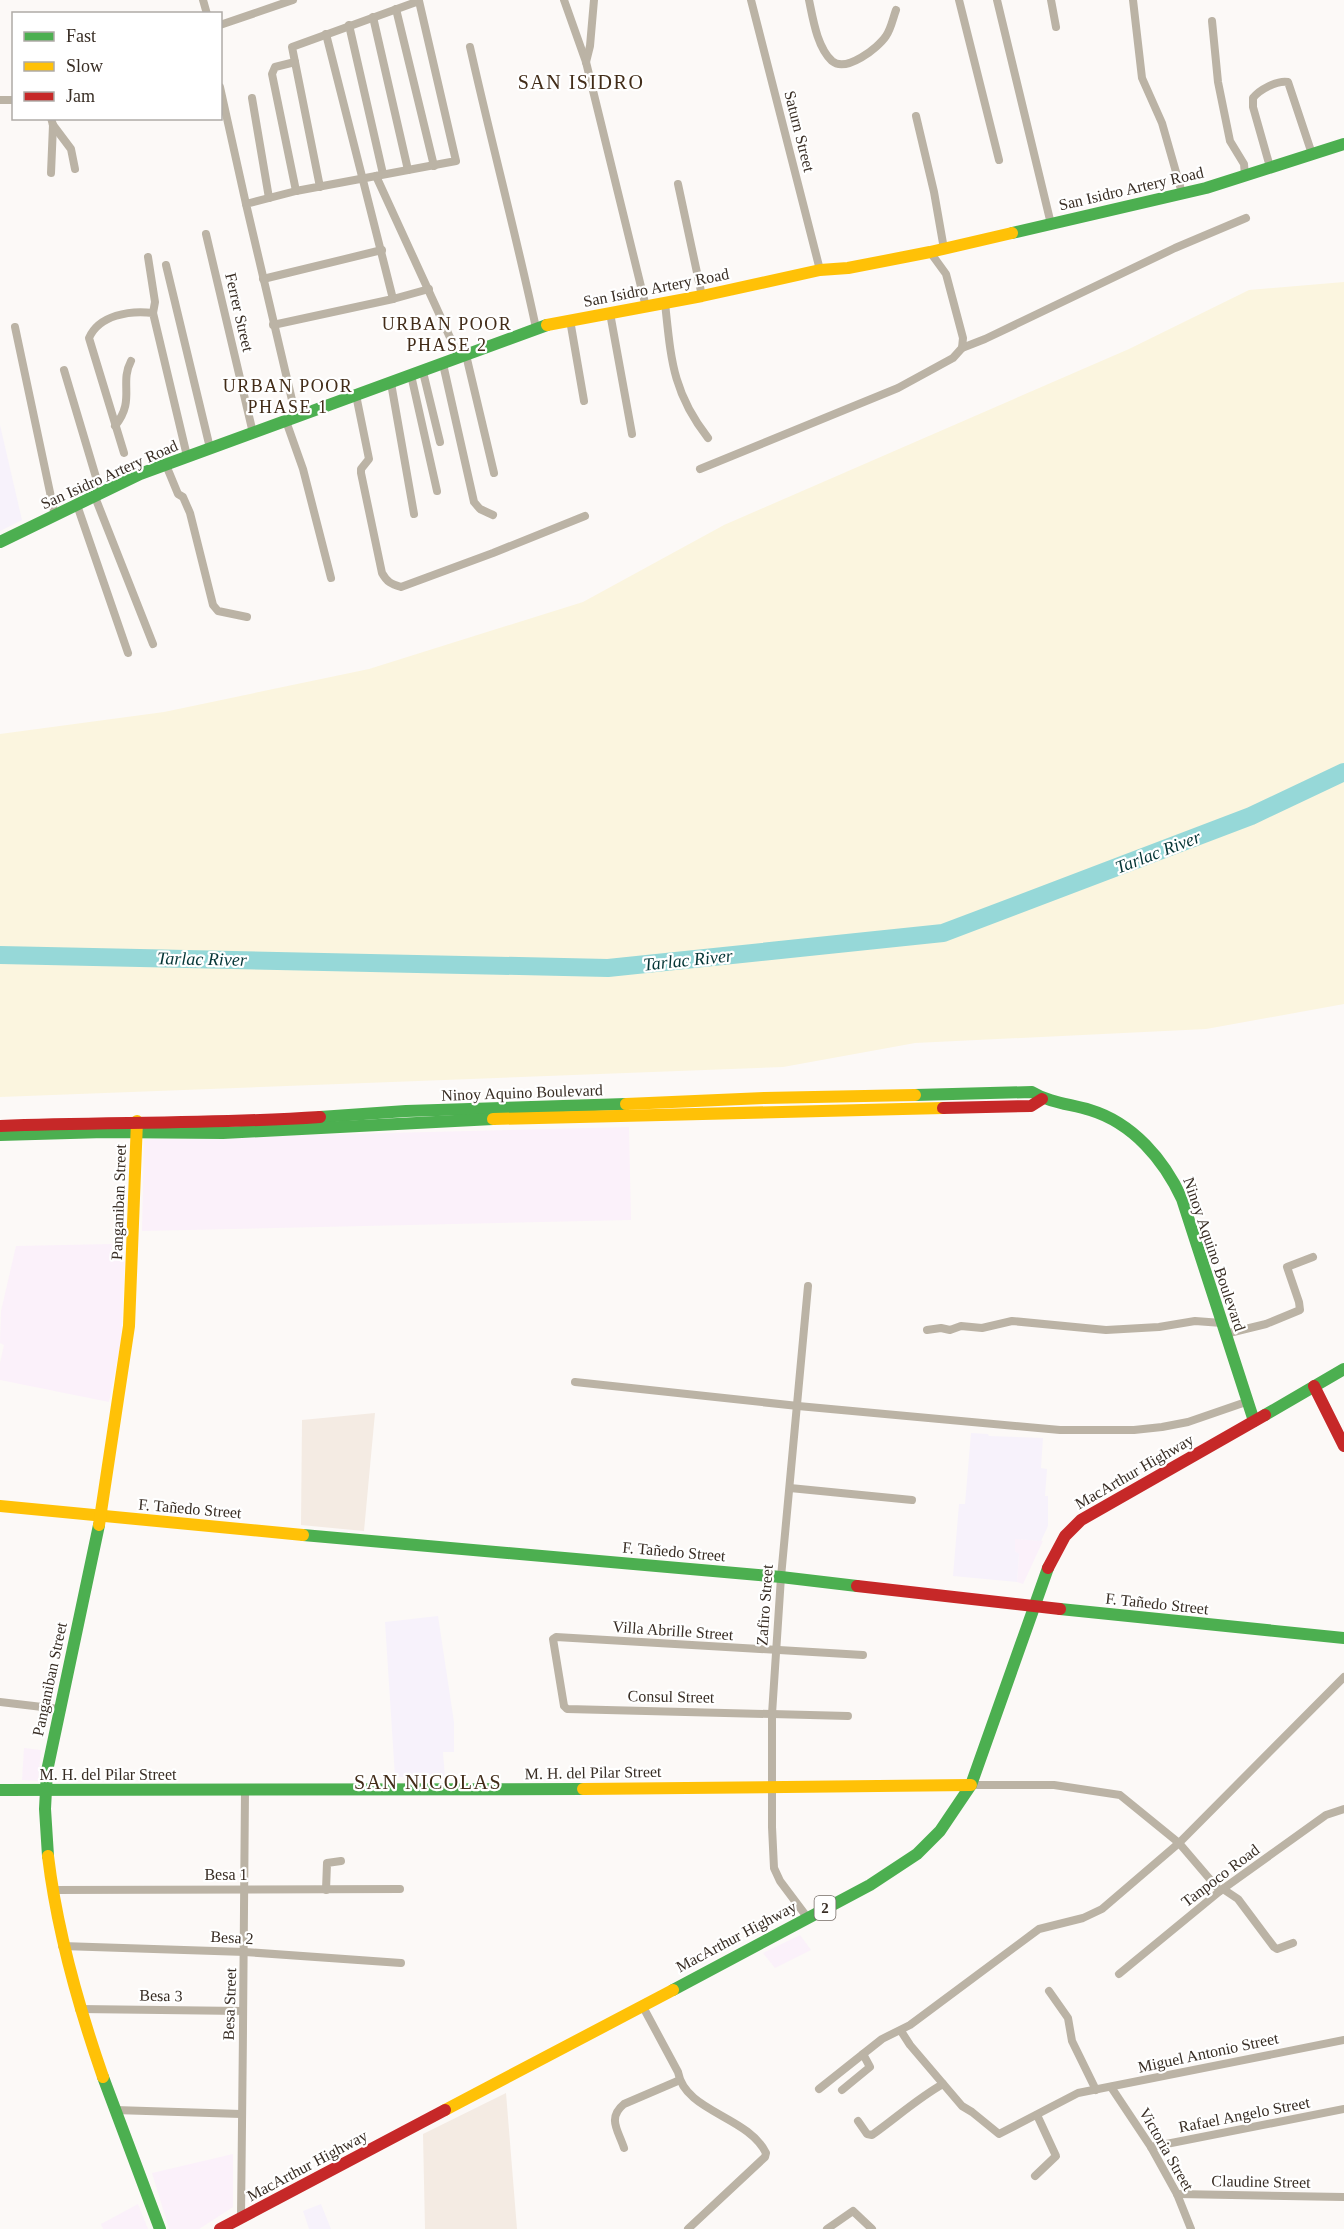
<svg xmlns="http://www.w3.org/2000/svg" width="1344" height="2229" viewBox="0 0 1344 2229" font-family="'Times New Roman',serif">
<style>
.commercial{fill:#fbf1fa}
.built{fill:#f4ebe3}
.education{fill:#f7f2fb}
.sand{fill:#fbf5df}
.lines{fill:none;stroke-linecap:round;stroke-linejoin:round}
.river{stroke:#96d8d8;stroke-width:18}
.street{stroke:#bbb3a5;stroke-width:8}
.fast{stroke:#4caf50;stroke-width:12}
.slow{stroke:#ffc107;stroke-width:12}
.jam{stroke:#c62828;stroke-width:12}
.labels{text-anchor:middle;stroke-width:4.5;stroke-linejoin:round;paint-order:stroke}
.shield{fill:#fff;stroke:#746c66;stroke-width:1.5}
.shield-label{font-size:15px;font-weight:bold;fill:#382d24}
.street-label{font-size:16px;fill:#382d24;stroke:#fff}
.neighbourhood-label{font-size:18px;letter-spacing:1.5px;fill:#422c18;stroke:#fff}
.water-label{font-size:18px;font-style:italic;fill:#053536;stroke:#fff}
.quarter-label{font-size:20px;letter-spacing:1.5px;fill:#422c18;stroke:#fff}
</style>
<rect width="100%" height="100%" fill="#fcf9f7"/>
<g class="commercial">
<path d="M629 1127 631 1220 142 1231 144 1139Z"/>
<path d="M112 1244V1260L125 1261 121 1342 109 1402 0 1380V1363L4 1345 0 1343 1 1311 16 1246Z"/>
<path d="M1015 1539 1043 1541 1023 1584 1017 1582 1019 1555 1015 1551Z"/>
<path d="M24 1748 41 1750 38 1781 22 1780Z"/>
<path d="M800 1935 811 1950 775 1968 763 1953Z"/>
<path d="M233 2154V2207L199 2229H169L152 2173Z"/>
<path d="M138 2204 148 2229H103L101 2224Z"/>
</g>
<g class="built">
<path d="M375 1413 364 1531 301 1525 302 1420Z"/>
<path d="M506 2093 517 2229H425L423 2134Z"/>
</g>
<g class="education">
<path d="M0 425 22 520 0 531Z"/>
<path d="M971 1433 988 1434 989 1436 1043 1438 1041 1468 1047 1469 1045 1496H1048V1526L1041 1541 1015 1539V1551L1019 1554 1017 1582 953 1576 959 1504H965Z"/>
<path d="M438 1616 454 1722V1752H443L445 1778 395 1777 385 1622Z"/>
<path d="M321 2204 331 2229H309L303 2211Z"/>
</g>
<path class="sand" d="M1344 282V1004L1206 1029 915 1043 783 1067 0 1097V734L164 712 369 669 583 602 724 525 1129 349 1249 290Z"/>
<g class="lines">
<path class="river" d="M0 955 608 968 943 933 1251 816 1344 772"/>
<g class="street">
<path d="M203 0 207 14"/>
<path d="M564 0 586 62 646 307"/>
<path d="M751 0 820 270"/>
<path d="M809 0C813 19 817 47 832 61 846 73 878 48 886 36 891 29 893 18 896 10"/>
<path d="M959 0 999 160"/>
<path d="M997 0 1051 224"/>
<path d="M1051 0 1056 27"/>
<path d="M1133 0 1142 78 1162 123 1182 193"/>
<path d="M396 9 434 166"/>
<path d="M373 17 408 170"/>
<path d="M1212 21 1218 82 1230 141 1244 164 1245 175"/>
<path d="M220 25 293 0"/>
<path d="M349 25 383 174"/>
<path d="M326 34 393 299"/>
<path d="M470 47C491 141 516 234 536 328"/>
<path d="M295 62 275 67 272 74 296 191"/>
<path d="M586 62 590 46 594 0"/>
<path d="M220 87 246 204"/>
<path d="M252 98 269 198"/>
<path d="M0 100H14"/>
<path d="M916 116 934 192 944 249"/>
<path d="M51 118 53 125 51 173"/>
<path d="M53 125 71 149 75 169"/>
<path d="M1270 167 1253 107V98C1259 90 1277 80 1288 82L1312 154"/>
<path d="M376 176 459 357"/>
<path d="M678 184 702 296"/>
<path d="M206 234 253 433"/>
<path d="M148 257 155 302 153 313"/>
<path d="M166 265 210 448"/>
<path d="M263 279 382 250"/>
<path d="M665 303C671 358 672 392 708 438"/>
<path d="M610 313 632 434"/>
<path d="M570 320 584 401"/>
<path d="M273 325 393 299 429 289"/>
<path d="M15 327 55 516"/>
<path d="M962 348 985 339 1175 248 1246 218"/>
<path d="M466 355 494 473"/>
<path d="M443 364 474 502 480 509 493 515"/>
<path d="M64 370 101 494"/>
<path d="M423 372 440 442"/>
<path d="M411 375 437 491"/>
<path d="M391 383 414 514"/>
<path d="M356 395 369 459 361 469V473L382 573C387 582 391 584 401 587L493 553 585 516"/>
<path d="M296 417 246 204 296 191 456 161 419 1 292 47 320 187"/>
<path d="M286 421 303 469 331 578"/>
<path d="M115 426C136 400 119 384 131 361"/>
<path d="M124 453 89 338C99 315 130 310 153 313L187 456"/>
<path d="M166 465 178 494 183 497 190 513 213 605 218 611 247 617"/>
<path d="M700 469 898 388 953 358 962 348 963 338 946 274 930 252"/>
<path d="M95 497 153 644"/>
<path d="M77 505 128 653"/>
<path d="M927 1330 941 1328 950 1330 961 1326 982 1328 1012 1321 1106 1330 1159 1327 1195 1321 1222 1323"/>
<path d="M1225 1334 1266 1324 1300 1310 1299 1302 1287 1267 1313 1257"/>
<path d="M575 1382 798 1406 1060 1430H1134L1162 1427 1188 1422 1246 1402"/>
<path d="M790 1488 912 1500"/>
<path d="M0 1702 59 1709"/>
<path d="M848 1716 567 1709 564 1706 553 1639 556 1637 863 1655"/>
<path d="M971 1785H1054L1120 1795 1179 1843 1220 1891"/>
<path d="M1223 1889 1238 1899 1274 1947 1277 1949 1293 1943"/>
<path d="M52 1890 400 1889"/>
<path d="M326 1890 327 1863 341 1861"/>
<path d="M807 1917 780 1881 774 1868 772 1827V1714L781 1577 808 1286"/>
<path d="M62 1946 245 1952 401 1963"/>
<path d="M1119 1974 1220 1891 1326 1815 1344 1809"/>
<path d="M1049 1991 1068 2018 1072 2041 1096 2090"/>
<path d="M642 2005 678 2072C685 2112 748 2116 766 2153L765 2157 688 2229"/>
<path d="M79 2009 243 2011"/>
<path d="M901 2031 910 2045 962 2106 972 2112 999 2134 1078 2093 1344 2040"/>
<path d="M1111 2087 1151 2147 1177 2194 1191 2229"/>
<path d="M819 2089 882 2039 910 2025 1039 1929 1083 1918 1102 1909 1179 1843 1344 1677"/>
<path d="M842 2090 870 2067 863 2054"/>
<path d="M115 2110 241 2114"/>
<path d="M858 2121 867 2134 872 2135C896 2118 918 2098 943 2084"/>
<path d="M1151 2147 1344 2109"/>
<path d="M624 2148C618 2130 607 2118 624 2104L680 2080"/>
<path d="M1035 2176 1056 2156 1037 2115"/>
<path d="M1177 2194 1344 2197"/>
<path d="M241 2217C242 2075 245 1933 245 1791"/>
<path d="M827 2229 853 2211 872 2229"/>
</g>
<g class="fast">
<path d="M1012 233 1206 188 1344 144"/>
<path d="M0 542 140 474 547 325"/>
<path d="M915 1095 1032 1092C1050 1103 1070 1104 1090 1110 1133 1123 1164 1160 1182 1199L1254 1421"/>
<path d="M320 1117 406 1111 626 1104"/>
<path d="M0 1135 105 1132 223 1133 493 1119"/>
<path d="M1265 1415 1344 1369"/>
<path d="M303 1535 781 1577 857 1586"/>
<path d="M1060 1609 1344 1638"/>
<path d="M0 1790 583 1789"/>
<path d="M48 1856 45 1809 47 1771 99 1525"/>
<path d="M673 1990 870 1885 917 1854 940 1831 971 1785 1048 1568"/>
<path d="M103 2077 160 2229"/>
</g>
<g class="slow">
<path d="M547 325 702 296 820 270 848 268 930 252 1012 233"/>
<path d="M626 1104 764 1098 915 1095"/>
<path d="M493 1119 943 1108"/>
<path d="M0 1506 303 1535"/>
<path d="M99 1525 129 1326 137 1121"/>
<path d="M583 1789 971 1785"/>
<path d="M48 1856C57 1932 78 2005 103 2077"/>
<path d="M445 2110 673 1990"/>
</g>
<g class="jam">
<path d="M943 1108 1031 1106 1042 1099"/>
<path d="M0 1126C107 1122 214 1124 320 1117"/>
<path d="M1314 1386 1344 1446"/>
<path d="M1048 1568 1065 1536 1081 1520 1265 1415"/>
<path d="M857 1586 1060 1609"/>
<path d="M220 2229 445 2110"/>
</g>
</g>
<g class="labels">
<rect class="shield" x="814.5" y="1896" width="21" height="24" rx="4.5"/>
<g class="shield-label">
<text x="825" y="1913">2</text>
</g>
<g class="street-label">
<text transform="translate(800 131) rotate(76)" y="6">Saturn Street</text>
<text transform="translate(1131 188) rotate(-13)" y="6">San Isidro Artery Road</text>
<text transform="translate(656 287) rotate(-11)" y="6">San Isidro Artery Road</text>
<text transform="translate(240 312) rotate(77)" y="6">Ferrer Street</text>
<text transform="translate(109 474) rotate(-24)" y="6">San Isidro Artery Road</text>
<text transform="translate(522 1092) rotate(-2)" y="6">Ninoy Aquino Boulevard</text>
<text transform="translate(118 1202) rotate(-88)" y="6">Panganiban Street</text>
<text transform="translate(1215 1254) rotate(71)" y="6">Ninoy Aquino Boulevard</text>
<text transform="translate(1134 1471) rotate(-30)" y="6">MacArthur Highway</text>
<text transform="translate(190 1508) rotate(5)" y="6">F. Tañedo Street</text>
<text transform="translate(674 1551) rotate(5)" y="6">F. Tañedo Street</text>
<text transform="translate(1157 1603) rotate(6)" y="6">F. Tañedo Street</text>
<text transform="translate(764 1605) rotate(-86)" y="6">Zafiro Street</text>
<text transform="translate(673 1630) rotate(4)" y="6">Villa Abrille Street</text>
<text transform="translate(49 1679) rotate(-78)" y="6">Panganiban Street</text>
<text transform="translate(671 1696) rotate(1)" y="6">Consul Street</text>
<text transform="translate(593 1772) rotate(-1)" y="6">M. H. del Pilar Street</text>
<text x="108" y="1780">M. H. del Pilar Street</text>
<text x="226" y="1880">Besa 1</text>
<text transform="translate(1220 1875) rotate(-37)" y="6">Tanpoco Road</text>
<text transform="translate(736 1936) rotate(-28)" y="6">MacArthur Highway</text>
<text transform="translate(232 1937) rotate(3)" y="6">Besa 2</text>
<text transform="translate(161 1995) rotate(1)" y="6">Besa 3</text>
<text transform="translate(229 2004) rotate(-88)" y="6">Besa Street</text>
<text transform="translate(1208 2052) rotate(-12)" y="6">Miguel Antonio Street</text>
<text transform="translate(1244 2114) rotate(-11)" y="6">Rafael Angelo Street</text>
<text transform="translate(1167 2149) rotate(60)" y="6">Victoria Street</text>
<text transform="translate(307 2165) rotate(-28)" y="6">MacArthur Highway</text>
<text transform="translate(1261 2181) rotate(1)" y="6">Claudine Street</text>
</g>
<g class="neighbourhood-label">
<text x="447" y="330">URBAN POOR<tspan x="447" dy="21">PHASE 2</tspan></text>
<text x="288" y="392">URBAN POOR<tspan x="288" dy="21">PHASE 1</tspan></text>
</g>
<g class="water-label">
<text transform="translate(1158 852) rotate(-21)" y="6">Tarlac River</text>
<text transform="translate(202 959) rotate(1)" y="6">Tarlac River</text>
<text transform="translate(688 960) rotate(-6)" y="6">Tarlac River</text>
</g>
<g class="quarter-label">
<text x="581" y="89">SAN ISIDRO</text>
<text x="428" y="1789">SAN NICOLAS</text>
</g>
</g>
<rect x="12" y="12" width="210" height="108" fill="#ffffff" stroke="#afaba7" stroke-width="1.5"/>
<rect x="24" y="32" width="30" height="9" fill="#4caf50" stroke="#afaba7" stroke-width="1.5"/>
<text x="66" y="42" font-size="18" fill="#382d24">Fast</text>
<rect x="24" y="62" width="30" height="9" fill="#ffc107" stroke="#afaba7" stroke-width="1.5"/>
<text x="66" y="72" font-size="18" fill="#382d24">Slow</text>
<rect x="24" y="92" width="30" height="9" fill="#c62828" stroke="#afaba7" stroke-width="1.5"/>
<text x="66" y="102" font-size="18" fill="#382d24">Jam</text>
</svg>
